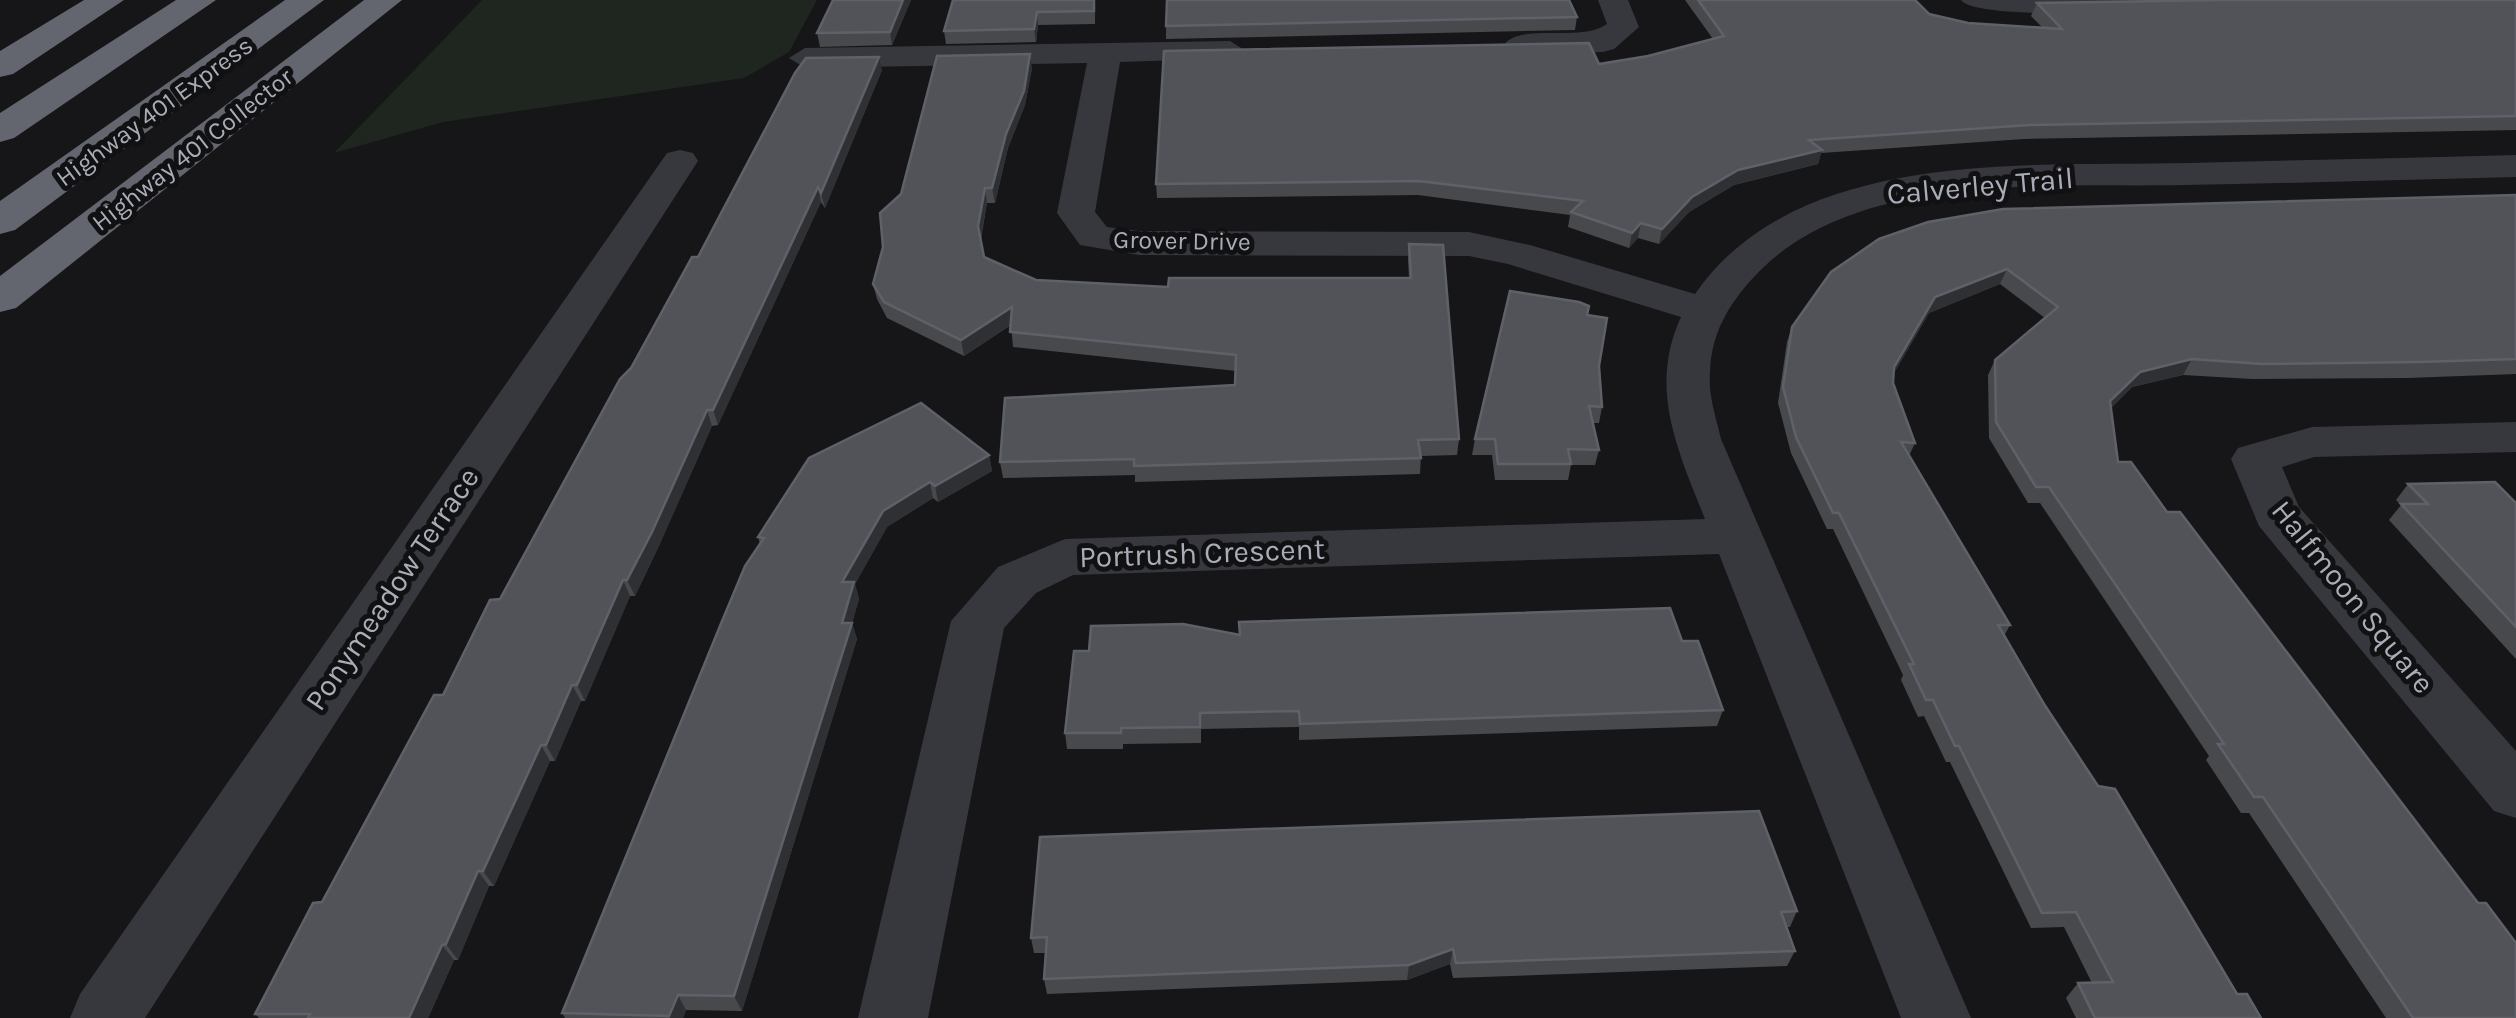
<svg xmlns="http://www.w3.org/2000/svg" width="2516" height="1018" viewBox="0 0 2516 1018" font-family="Karla,sans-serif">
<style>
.green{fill:#1e261f}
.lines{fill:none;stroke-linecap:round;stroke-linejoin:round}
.minor{fill:#37383d;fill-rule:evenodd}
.highway{fill:#63666e;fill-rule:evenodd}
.wall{fill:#47494d}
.shaded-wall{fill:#2f3033}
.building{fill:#525359;stroke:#5f6168;stroke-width:2.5}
.labels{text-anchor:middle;stroke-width:10;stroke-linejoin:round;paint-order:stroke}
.far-street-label{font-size:25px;fill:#a8adb8;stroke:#111113}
.street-label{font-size:30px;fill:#a8adb8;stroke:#111113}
</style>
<rect width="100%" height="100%" fill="#161618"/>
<path class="green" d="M482 0H817L789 52 744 78 443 122 334 153Z"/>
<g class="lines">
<g class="minor">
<path d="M1598 0H1628L1639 27 1614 49 1603 52 1520 55 1504 45C1520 22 1581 43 1607 24Z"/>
<path d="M1961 0H2253L2238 9C2198 10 1977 23 1961 0Z"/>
<path d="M1230 41 1246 51 1241 58 1120 62 1095 212 1107 227 1139 231 1469 232 1530 245 1695 294C1797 146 2031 167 2189 163 2298 160 2407 158 2516 155V177C2405 180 2294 183 2183 185 2048 188 1852 169 1753 278 1728 305 1711 335 1710 372 1708 395 1716 417 1721 439L1971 1018H1901L1719 554 1073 575 1036 593 1004 628 928 1018H858L951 621 998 567 1065 539 1705 519C1678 451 1648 388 1681 317L1508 264 1469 256 1139 255 1080 245 1057 213 1087 63 805 68 789 58 805 48Z"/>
<path d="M680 150 693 153 698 161 145 1018H70L80 994 667 153Z"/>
<path d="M2516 422V452L2314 457 2282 467 2299 507 2516 751V818L2494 811 2259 526 2231 459 2238 448 2312 427Z"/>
</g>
<g class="highway">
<path d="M84 0H124L13 74 0 77V51Z"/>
<path d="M176 0H216L14 138 0 142V113Z"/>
<path d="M285 0H324L15 230 0 234V201Z"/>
<path d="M364 0H402L16 308 0 312V276Z"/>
</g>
</g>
<g class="wall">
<path d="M833 0H911L892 45 820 47 817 33Z"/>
<path d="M1095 0V24L1038 25 1036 42 946 44 944 31Z"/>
<path d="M1685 0H1915L1929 14 1968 23 2042 27 2031 16 2037 3 2516 0V130L2024 139 1821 153 1818 164 1734 185 1689 212 1659 244 1638 238 1629 248 1568 227 1570 215 1418 195 1157 198 1156 184 1599 64 1648 56 1713 39Z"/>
<path d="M1577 17 1575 30 1166 39V26Z"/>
<path d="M1032 68 1025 105 1008 148 995 203H987L981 239 984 257 1036 280 1168 287 1409 278 1408 260 1409 244 1459 439 1457 455 1421 456 1420 474 1135 482V475L1003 478 1000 462 1235 385 1236 371 1013 347 1011 325 964 356 887 318 877 299 873 284 901 194Z"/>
<path d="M882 70 825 208 821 202 718 425 712 426 658 548 635 596H630L585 701H581L555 761H550L494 886H489L458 960H454L428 1018H259L255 1014 500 599 631 368 698 257Z"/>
<path d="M2516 195V374L2407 378 2252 379 2183 375 2132 387 2111 408 2118 462 2516 1018H2386L2249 813H2241L2206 760 2209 756 2040 503H2028L1989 438 1988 375 1995 360 2045 318 2000 284 1929 313 1894 373 1893 383 1915 443 1909 456 2010 625 2004 636 2044 704 2237 994 2261 1018H2076L2066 998 2078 983H2092L2064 927 2031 928 1950 762H1946L1924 716 1918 717 1901 680 1903 675 1833 529H1827L1791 453 1778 403 1787 342 1792 327 1831 272Z"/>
<path d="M1587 315 1599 366 1602 407 1599 423H1593L1599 450 1595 465H1571L1568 480H1495L1492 455H1472L1475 439Z"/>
<path d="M989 455 992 471 938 502 933 498 887 527 855 584 859 599 852 623 857 639 742 1011 686 1010 683 1018H565L562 1013 760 544 758 537Z"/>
<path d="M2408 484 2516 503V659L2389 520 2401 505 2396 500Z"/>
<path d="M1240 635 1682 641 1723 710 1717 726 1299 740V727L1201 729V743L1123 744V749H1067L1065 733 1089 651Z"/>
<path d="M1797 911 1790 927H1787L1795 951 1787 966 1453 978 1450 964 1407 980 1047 994 1044 979 1046 953H1034L1031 938Z"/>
</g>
<g class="shaded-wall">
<path d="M903 0H911L892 45 890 32Z"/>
<path d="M1037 12 1038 25 1036 42 1034 29Z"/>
<path d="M1030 54 1032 68 1025 105 1008 148 995 203 992 188 1006 134Z"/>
<path d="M879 57 882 70 825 208 821 193Z"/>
<path d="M1822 150 1818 164 1734 185 1689 212 1659 244 1662 229 1692 197 1738 170Z"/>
<path d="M818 187 821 202 718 425 713 410Z"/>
<path d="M985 188 987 203 980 241 978 226Z"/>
<path d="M1641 223 1638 238 1629 248 1632 233Z"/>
<path d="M2007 269 2000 284 1929 313 1888 383 1894 367 1935 297Z"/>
<path d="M1012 307 1015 322 964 356 961 340Z"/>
<path d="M2192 359 2183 375 2132 387 2101 417 2110 401 2140 372Z"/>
<path d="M707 410 712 426 658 548 635 596 627 580Z"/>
<path d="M989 455 992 471 938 502 935 486Z"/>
<path d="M930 482 933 498 887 527 855 584 859 599 847 639 842 623V582L883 511Z"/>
<path d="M623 580 630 596 585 701 577 685Z"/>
<path d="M852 623 857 639 742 1011 734 996Z"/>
<path d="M572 685 581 701 555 761 546 745Z"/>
<path d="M541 745 550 761 494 886 483 871Z"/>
<path d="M478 871 489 886 458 960 446 944Z"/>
<path d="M442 945 454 960 428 1018H409Z"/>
<path d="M1453 949 1450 964 1407 980 1409 965Z"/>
<path d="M678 995 686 1010 683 1018H670L669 1016Z"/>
</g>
<g class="building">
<path d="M833 0H903L890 32 817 33Z"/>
<path d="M953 0H1094V11L1037 12 1034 29 944 31Z"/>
<path d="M1167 0H1569L1577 17 1166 26Z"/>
<path d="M1698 0H1915L1929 14 1968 23 2062 29 2037 3 2224 0H2516V116L2030 125 1809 140 1822 150 1738 170 1692 197 1662 229 1641 223 1632 233 1571 212 1583 201 1419 181 1156 184 1164 51 1589 43 1599 64 1648 56 1724 36Z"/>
<path d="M1030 54 1024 91 1006 134 992 188H985L978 226 984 257 1036 280 1168 287 1169 278H1411L1409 244 1443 245 1459 439 1418 440 1421 458 1134 466V459L1000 462 1005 398 1235 385 1236 355 1010 332 1012 307 961 340 884 302 873 284 883 247 880 213 901 194 937 56Z"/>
<path d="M879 57 821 193 818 187 713 410H707L652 532 627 580H623L577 685H572L546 745H541L483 871H478L446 944 442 945 409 1018H308L310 1014H255L313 903 322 902 434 695H443L490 600 500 599 620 379 631 368 692 257H698L795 73 806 58Z"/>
<path d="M2516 195V359L2419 362 2262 364 2192 359 2140 372 2110 401 2118 462H2131L2167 512H2180L2478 903H2486L2516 943V1018H2413L2263 797H2254L2218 744H2224L2049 487H2036L1996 422 1995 360 2058 307 2007 269 1935 297 1894 367 1893 383 1915 443 1901 442 2010 625H1998L2044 704 2098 786 2115 789 2237 994H2247L2261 1018H2095L2078 983 2113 982 2076 912 2042 913 1959 746H1955L1933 700H1926L1909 664H1914L1839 513H1833L1796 437 1783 387 1792 327 1831 272 1879 239 1928 222 2003 209Z"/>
<path d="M1510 291 1579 302 1589 306 1587 315 1607 318 1599 366 1602 407 1589 406 1599 450 1568 449 1571 464H1498L1495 439H1475Z"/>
<path d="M921 403 989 455 935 486 930 482 883 511 842 582H854L842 623H852L734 996 678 995 669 1016 562 1013 720 626 745 566 764 538 758 537 809 458Z"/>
<path d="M2495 482 2516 503V627L2401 504H2428L2408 484Z"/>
<path d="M1670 608 1682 641H1698L1723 710 1300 724 1299 711 1200 713V727L1121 728V733H1065L1074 651H1089L1091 626 1183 624 1240 635 1239 622Z"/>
<path d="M1759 811 1797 911 1781 912 1795 951 1456 963 1453 949 1409 965 1044 979 1047 937 1031 938 1040 837Z"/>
</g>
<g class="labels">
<g class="far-street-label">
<text transform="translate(154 111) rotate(-36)" y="9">Highway 401 Express</text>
<text transform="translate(192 149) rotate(-38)" y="9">Highway 401 Collector</text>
<text transform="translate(1182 240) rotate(1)" y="9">Grover Drive</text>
</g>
<g class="street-label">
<text transform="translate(1980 186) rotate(-5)" y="10">Calverley Trail</text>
<text transform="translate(1202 553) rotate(-2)" y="10">Portrush Crescent</text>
<text transform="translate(392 589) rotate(-56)" y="10">Ponymeadow Terrace</text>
<text transform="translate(2353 597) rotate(51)" y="10">Halfmoon Square</text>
</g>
</g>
</svg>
